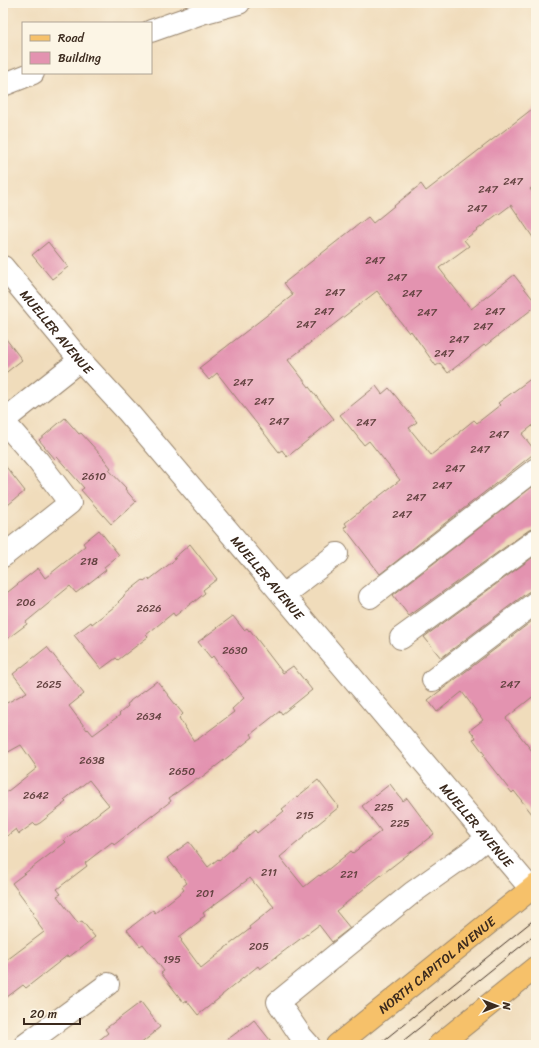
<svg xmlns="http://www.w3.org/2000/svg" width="539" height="1048" viewBox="0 0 539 1048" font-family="Sriracha,sans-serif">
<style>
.building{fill:#e393b0;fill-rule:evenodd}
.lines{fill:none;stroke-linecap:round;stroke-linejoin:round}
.minor-casing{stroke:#96836c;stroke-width:24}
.major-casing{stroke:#96836c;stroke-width:24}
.minor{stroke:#fff;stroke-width:22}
.major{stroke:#f6c16b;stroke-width:22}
.tram{stroke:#3b2a1e;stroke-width:1}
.labels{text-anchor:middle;stroke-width:3.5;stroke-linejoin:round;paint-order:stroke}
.number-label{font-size:11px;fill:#654442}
.street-label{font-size:13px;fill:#3b2a1e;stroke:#fcf5e5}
</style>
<rect width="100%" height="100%" fill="#fcf5e5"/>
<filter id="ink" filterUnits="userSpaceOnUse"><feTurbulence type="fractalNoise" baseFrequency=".025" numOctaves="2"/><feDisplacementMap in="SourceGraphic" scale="8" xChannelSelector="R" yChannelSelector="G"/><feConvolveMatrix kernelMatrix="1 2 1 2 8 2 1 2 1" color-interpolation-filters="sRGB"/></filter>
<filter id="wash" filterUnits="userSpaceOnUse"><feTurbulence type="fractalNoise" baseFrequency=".012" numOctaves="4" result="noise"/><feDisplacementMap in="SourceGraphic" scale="16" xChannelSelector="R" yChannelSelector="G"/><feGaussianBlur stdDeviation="0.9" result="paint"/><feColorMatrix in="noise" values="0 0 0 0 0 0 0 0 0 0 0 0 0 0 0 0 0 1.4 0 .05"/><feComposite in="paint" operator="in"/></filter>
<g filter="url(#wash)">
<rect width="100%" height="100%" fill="#f0dcbb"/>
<g id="blocks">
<g class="building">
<path d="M536 106V184L530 189 536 197V242L511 205 499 214V213L464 240 469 246 439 268 471 309 514 275 536 303V306L485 346 484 345 448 373 440 363 436 366 411 331 409 333 377 291 288 360 334 419 287 457 282 450 279 452 217 373 209 380 199 368 293 295 284 283 368 217 373 223 421 184 426 191Z"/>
<path d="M48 242 68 267 52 279 32 255Z"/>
<path d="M3 335 22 360 3 375Z"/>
<path d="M536 375V423L522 434 536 452 380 574 344 527 347 526 345 523 400 480 369 441 364 445 340 415 376 386 382 394 389 388 417 422 409 428 431 455 459 433V432L474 420 477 423 500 405 498 403Z"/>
<path d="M65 418 79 434 81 433 100 454 111 468 109 470 126 488 125 489 136 502 111 524 81 490 84 488 57 457 55 459 39 440Z"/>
<path d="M3 463 25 491 3 509Z"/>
<path d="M532 487 536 492V528L529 530 409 616 393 595Z"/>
<path d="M99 530 119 555 104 567 106 570 76 593 70 586 26 622 27 624 3 642V596L38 568 45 578 85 546 83 543Z"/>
<path d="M190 544 217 579 203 590 205 593 194 602V601L175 616 173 613 146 635 148 637 123 656 118 660 116 658 101 669 74 635 91 622 92 624 119 603 118 602 124 596V595L143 580 144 581 148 578 149 580 176 559 174 558Z"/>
<path d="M536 555V590L528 592 441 658 424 637Z"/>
<path d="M233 616 244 630 247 628 249 631 250 630 283 673 293 666 312 690 282 714 280 711 251 734 253 737 228 757 198 780 197 778 169 798 171 801 114 845 112 842 85 863 87 866 57 889 61 894 57 896 78 923 82 921 95 937 69 957 68 955 26 988 23 985 3 1000V963L44 932 38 924 39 923 32 914 34 913 12 883 66 842 64 840 109 805 89 780 64 800 66 802 62 805H63L40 823 36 825 34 823 19 834 16 829 3 839V795L37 768 21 745 3 755V705L27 692 13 674 47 647 84 694 69 706 87 730 88 729 93 735 120 715 119 714 128 706 127 704 130 702V701L157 681 183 714 179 718 194 741 198 739 234 712 232 709 244 698 220 665V666L213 656 211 658 198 642Z"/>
<path d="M536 618V694L506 718 536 756V819L514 791 512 793 483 756 485 755 473 739 476 738 470 730 483 720 462 692 437 712 428 700Z"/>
<path d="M318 780 339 807 303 836 304 837 280 857 304 887 319 875 320 876 351 851 353 853 381 831 362 806 390 784 403 801 407 798 434 834 380 876 336 911 350 928 332 942 319 925 260 969 258 966 222 995V996L198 1015 187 1001 184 1003 161 973 164 971 143 944 140 946 127 930 153 910 155 913 184 890 182 887 187 883 167 858 189 842 208 867 218 859 219 860 255 830 257 833 284 811 282 809ZM250 878 274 907 249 927 250 929 225 948V949L201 968 181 941 182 940 179 937 201 920 200 919 205 916 203 913Z"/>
<path d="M141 1002 160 1027 154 1032V1033L139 1045H93L108 1033 105 1029Z"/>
<path d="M254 1020 274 1045H220L247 1025V1026Z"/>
</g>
</g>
</g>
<g filter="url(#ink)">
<use href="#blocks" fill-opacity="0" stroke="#96836c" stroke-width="1"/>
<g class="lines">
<g class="minor-casing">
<g id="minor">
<path d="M151 31 202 13 239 3"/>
<path d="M3 85 33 73"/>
<path id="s1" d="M3 267 80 360 127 411 531 889"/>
<path d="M3 421 80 360"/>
<path d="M3 556 70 503 38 461 3 421"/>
<path d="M283 595 337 554"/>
<path d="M370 597 536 469"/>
<path d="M401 638 536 540"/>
<path d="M433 680 536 602"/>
<path d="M25 1045 108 984"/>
<path d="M309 1045 301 1036 278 1002 412 893 470 852 487 838"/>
</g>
</g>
<g class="major-casing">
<g id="major">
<path id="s2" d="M337 1045 536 885"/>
<path d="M439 1045 536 967"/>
</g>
</g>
<use href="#minor" class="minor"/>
<use href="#major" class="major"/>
<g class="tram">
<path d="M378 1045 536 918"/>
<path d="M398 1045 536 934"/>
</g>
</g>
</g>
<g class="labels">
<g class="number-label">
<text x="513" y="185">247</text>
<text x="488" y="193">247</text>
<text x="477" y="212">247</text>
<text x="375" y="264">247</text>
<text x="397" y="281">247</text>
<text x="335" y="296">247</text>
<text x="412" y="297">247</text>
<text x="324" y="315">247</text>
<text x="495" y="315">247</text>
<text x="427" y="316">247</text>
<text x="306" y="328">247</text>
<text x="483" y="330">247</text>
<text x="459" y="343">247</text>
<text x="444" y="357">247</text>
<text x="243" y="386">247</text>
<text x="264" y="405">247</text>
<text x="279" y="425">247</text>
<text x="366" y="426">247</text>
<text x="499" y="438">247</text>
<text x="480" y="453">247</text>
<text x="455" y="472">247</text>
<text x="94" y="480">2610</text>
<text x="442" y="489">247</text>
<text x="416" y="501">247</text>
<text x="402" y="518">247</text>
<text x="89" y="565">218</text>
<text x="26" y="606">206</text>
<text x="149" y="612">2626</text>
<text x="235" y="654">2630</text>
<text x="49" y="688">2625</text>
<text x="510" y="688">247</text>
<text x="149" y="720">2634</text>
<text x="92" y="764">2638</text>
<text x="182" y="775">2650</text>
<text x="36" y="799">2642</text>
<text x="384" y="811">225</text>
<text x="305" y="819">215</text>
<text x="400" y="827">225</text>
<text x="269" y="876">211</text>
<text x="349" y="878">221</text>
<text x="205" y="897">201</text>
<text x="259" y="950">205</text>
<text x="172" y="963">195</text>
</g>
<g class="street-label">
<text dy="5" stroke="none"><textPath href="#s1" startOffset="84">MUELLER AVENUE</textPath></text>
<text dy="5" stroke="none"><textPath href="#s1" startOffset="408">MUELLER AVENUE</textPath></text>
<text dy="5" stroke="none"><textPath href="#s1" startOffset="732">MUELLER AVENUE</textPath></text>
<text dy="5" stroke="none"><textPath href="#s2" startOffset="128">NORTH CAPITOL AVENUE</textPath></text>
</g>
</g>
<rect width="539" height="1048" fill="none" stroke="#fcf5e5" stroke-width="16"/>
<rect x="22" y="22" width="130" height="52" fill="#fcf5e5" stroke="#afa495"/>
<rect x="30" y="35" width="20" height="6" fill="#f6c16b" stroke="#afa495"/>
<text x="58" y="42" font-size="12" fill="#3b2a1e">Road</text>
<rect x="30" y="52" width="20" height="12" fill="#e393b0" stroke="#afa495"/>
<text x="58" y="62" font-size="12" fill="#3b2a1e">Building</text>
<g transform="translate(497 1006) rotate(90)" stroke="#fcf5e5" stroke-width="3" paint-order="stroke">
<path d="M0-3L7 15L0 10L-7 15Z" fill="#3b2a1e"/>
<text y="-6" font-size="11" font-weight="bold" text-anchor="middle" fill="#3b2a1e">N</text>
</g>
<path d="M24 1018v6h56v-6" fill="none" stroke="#3b2a1e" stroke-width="2"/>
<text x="30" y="1018" font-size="12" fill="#3b2a1e" stroke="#fcf5e5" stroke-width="3" paint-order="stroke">20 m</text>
</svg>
